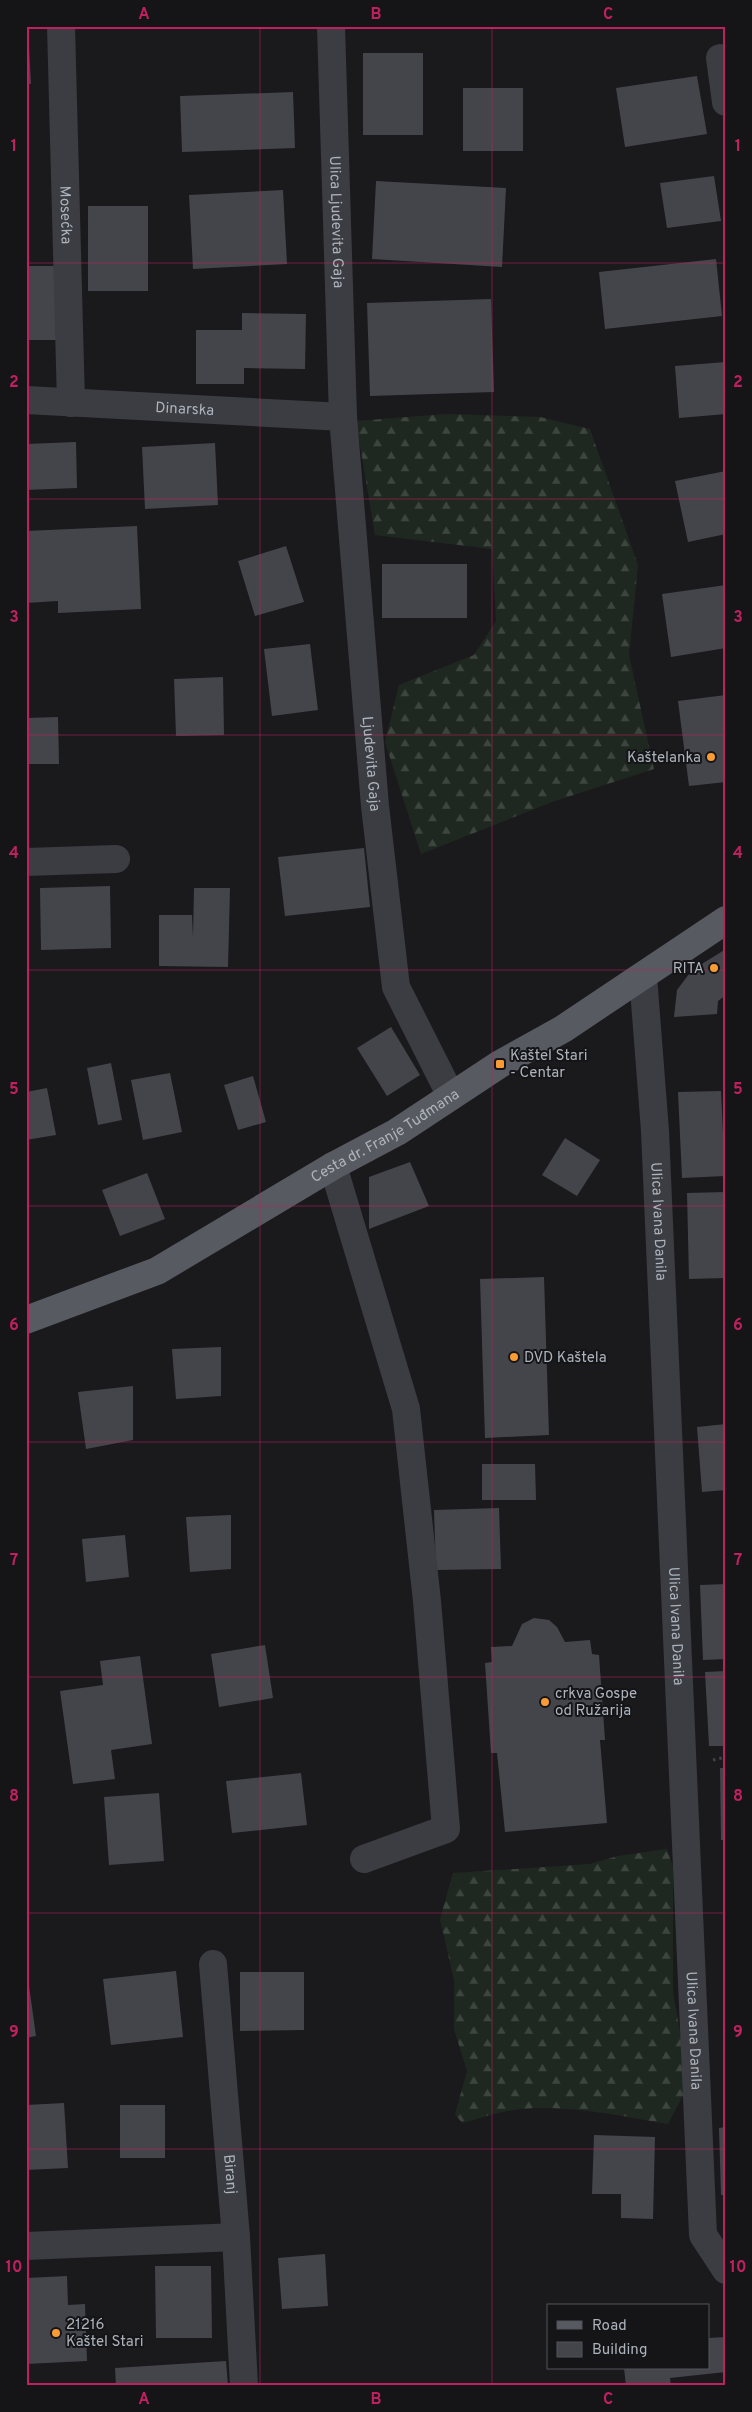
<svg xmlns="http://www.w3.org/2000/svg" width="752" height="2412" viewBox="0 0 752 2412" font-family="Overpass,sans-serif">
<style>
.forest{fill:url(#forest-firs)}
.building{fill:#44454a}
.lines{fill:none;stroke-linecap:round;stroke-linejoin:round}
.path{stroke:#414449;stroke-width:3;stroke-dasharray:2.5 4;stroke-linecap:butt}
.minor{stroke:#3b3d42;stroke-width:28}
.major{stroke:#575a61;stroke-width:28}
.grid{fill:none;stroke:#c12060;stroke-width:1;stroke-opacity:0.55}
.poi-dot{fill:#fa9c35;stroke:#151518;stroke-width:2}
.labels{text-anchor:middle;stroke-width:4;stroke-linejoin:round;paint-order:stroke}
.street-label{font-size:15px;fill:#acb3bc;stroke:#151518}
.poi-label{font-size:15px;fill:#acb3bc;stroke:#151518;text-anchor:start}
.neatline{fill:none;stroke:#c12060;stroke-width:2}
.grid-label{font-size:16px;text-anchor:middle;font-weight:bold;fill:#c12060}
</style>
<defs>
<pattern id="forest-firs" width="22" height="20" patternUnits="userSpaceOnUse" patternTransform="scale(1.25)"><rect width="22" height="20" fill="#1f2820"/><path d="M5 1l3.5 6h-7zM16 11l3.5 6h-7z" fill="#3d453e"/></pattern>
</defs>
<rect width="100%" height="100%" fill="#1a1a1d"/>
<g class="forest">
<path d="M447 414 540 417 590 429 638 565 629 655 654 769 552 802 421 854 385 742 399 685 474 655 496 621 492 549 375 535 356 421Z"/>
<path d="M667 1849 673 1867V1992L689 2084 668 2124C622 2116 560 2103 514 2110 497 2112 479 2119 462 2123L455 2114 467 2071 454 2029V1980L440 1919 453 1873 590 1864 618 1856Z"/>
</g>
<g class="building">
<path d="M26 26H28L31 84H26Z"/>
<rect x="363" y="53" width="60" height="82"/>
<path d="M697 76 707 134 625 147 616 88Z"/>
<rect x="463" y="88" width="60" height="63"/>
<path d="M293 92 295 148 182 152 180 96Z"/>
<path d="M714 176 721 221 667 228 660 183Z"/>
<path d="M376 181 506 188 502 267 372 259Z"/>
<path d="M283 190 287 264 193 269 189 195Z"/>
<rect x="88" y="206" width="60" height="85"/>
<path d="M716 259 722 316 605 329 599 272Z"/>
<rect x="26" y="266" width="32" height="74"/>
<path d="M491 299 494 392 370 396 367 303Z"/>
<path d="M242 313 306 314 305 369 244 368V384H196V330H242Z"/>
<path d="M726 362V414L679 418 675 366Z"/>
<path d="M76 442 77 488 26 490V444Z"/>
<path d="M215 443 218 505 145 509 142 447Z"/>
<path d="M726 471V534L688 542 675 481Z"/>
<path d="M137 526 141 609 58 613V601L26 603V531Z"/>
<path d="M286 546 304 602 255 616 238 561Z"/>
<rect x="382" y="564" width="85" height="54"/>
<path d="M726 585V648L671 657 662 594Z"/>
<path d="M310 644 318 710 272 716 264 649Z"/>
<path d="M223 677 224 735 176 736 174 679Z"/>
<path d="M726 695V782L689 786 678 701Z"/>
<path d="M58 717 59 764H26V718Z"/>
<path d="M364 848 370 907 285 916 278 857Z"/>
<path d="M110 886 111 948 41 950 40 888Z"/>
<path d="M194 888H230L228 967 159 966V915H192L193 937Z"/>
<path d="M726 949V995L718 1001 717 1014 674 1017 677 990 692 970Z"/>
<path d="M391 1027 420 1075 387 1096 357 1048Z"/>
<path d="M111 1063 122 1120 98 1125 87 1068Z"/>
<path d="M170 1073 182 1132 143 1140 131 1080Z"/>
<path d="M253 1076 266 1122 238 1130 224 1085Z"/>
<path d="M47 1088 56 1135 26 1140V1092Z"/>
<path d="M721 1091 725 1176 682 1178 678 1092Z"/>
<path d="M565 1138 600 1160 577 1196 542 1175Z"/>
<path d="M410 1162 429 1206 369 1229V1177Z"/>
<path d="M147 1173 165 1219 120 1236 102 1190Z"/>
<path d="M726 1192V1278L689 1279 687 1193Z"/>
<path d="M544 1277 549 1435 485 1438 480 1279Z"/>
<path d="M221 1347V1396L176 1399 172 1349Z"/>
<path d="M133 1386V1440L86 1449 78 1392Z"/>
<path d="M726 1424V1490L702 1492 697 1427Z"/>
<path d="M482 1464H535L536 1500H482Z"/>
<path d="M499 1508 501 1569 436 1570 434 1510Z"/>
<path d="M231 1515V1569L190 1572 186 1517Z"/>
<path d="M125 1535 129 1577 86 1582 82 1539Z"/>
<path d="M726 1584V1659L703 1660 700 1585Z"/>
<path d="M534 1618 549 1620 557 1627 565 1642 590 1640 592 1654 599 1655 605 1740H600L607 1823 505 1832 497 1753H491L485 1663 492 1662 491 1647 512 1646 522 1624Z"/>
<path d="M265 1645 273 1698 219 1707 211 1654Z"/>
<path d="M140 1656 152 1744 111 1750 115 1779 73 1784 60 1691 103 1685 100 1661Z"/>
<path d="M726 1671V1746H709L705 1672Z"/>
<path d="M720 1768H726V1840H721Z"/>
<path d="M301 1773 307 1825 232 1833 226 1781Z"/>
<path d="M159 1793 164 1861 109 1865 104 1797Z"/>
<path d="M26 1964 36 2036 26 2038Z"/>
<path d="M176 1971 183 2037 111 2045 103 1979Z"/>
<path d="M240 1972H304V2030L240 2031Z"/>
<path d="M64 2103 68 2168 26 2170V2105Z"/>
<rect x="120" y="2105" width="45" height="53"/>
<path d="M726 2127V2195H721L719 2128Z"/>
<path d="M594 2135 655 2137 653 2219 621 2218V2194H592Z"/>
<path d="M325 2254 328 2306 282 2309 278 2258Z"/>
<path d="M155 2266H211L212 2338H156Z"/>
<path d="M67 2276 68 2305 85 2304 87 2361 26 2364V2278Z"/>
<path d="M726 2337V2372L670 2378 671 2386H626L624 2368H708V2338Z"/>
<path d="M226 2361 228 2386H116L115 2368Z"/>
</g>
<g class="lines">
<path class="path" d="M713 1760 726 1757"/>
<g class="minor">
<path id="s1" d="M61 26 71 403"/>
<path id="s2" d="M331 26 343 417 375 806 396 987 451 1096"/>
<path d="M720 58 726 102"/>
<path id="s3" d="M26 400 343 417"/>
<path d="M26 862 116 859"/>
<path id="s4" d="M643 976 655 1131 703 2235 726 2270"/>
<path d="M333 1166 406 1409 427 1601 446 1829 364 1859"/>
<path id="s5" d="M213 1964 236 2237 244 2386"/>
<path d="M26 2246 236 2237"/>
</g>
<path class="major" id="s6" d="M26 1320 157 1271 333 1166 397 1132 500 1064 563 1029 726 920"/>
</g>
<path class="grid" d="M260 26V2386M492 26V2386M26 263H726M26 499H726M26 735H726M26 970H726M26 1206H726M26 1442H726M26 1677H726M26 1913H726M26 2149H726"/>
<g class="poi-dot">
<circle cx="711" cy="757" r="5"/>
<circle cx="714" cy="968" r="5"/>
<rect x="495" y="1059" width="10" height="10" rx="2.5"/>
<circle cx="514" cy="1357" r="5"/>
<circle cx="545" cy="1702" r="5"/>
<circle cx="56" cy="2333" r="5"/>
</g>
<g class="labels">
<g class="street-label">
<text dy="5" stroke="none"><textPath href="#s1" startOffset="189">Mosećka</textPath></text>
<text dy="5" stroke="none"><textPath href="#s2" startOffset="196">Ulica Ljudevita Gaja</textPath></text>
<text dy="5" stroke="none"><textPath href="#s3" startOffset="159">Dinarska</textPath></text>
<text dy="5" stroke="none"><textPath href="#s2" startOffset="739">Ljudevita Gaja</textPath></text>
<text dy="5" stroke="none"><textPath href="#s6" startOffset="405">Cesta dr. Franje Tuđmana</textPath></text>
<text dy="5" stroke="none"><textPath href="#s4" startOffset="246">Ulica Ivana Danila</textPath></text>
<text dy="5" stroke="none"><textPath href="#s4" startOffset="651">Ulica Ivana Danila</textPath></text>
<text dy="5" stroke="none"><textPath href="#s4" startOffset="1056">Ulica Ivana Danila</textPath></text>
<text dy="5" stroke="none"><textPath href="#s5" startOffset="211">Biranj</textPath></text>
</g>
<g class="poi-label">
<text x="701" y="762" text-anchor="end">Kaštelanka</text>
<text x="704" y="973" text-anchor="end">RITA</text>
<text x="510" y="1060">Kaštel Stari<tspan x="510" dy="17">- Centar</tspan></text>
<text x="524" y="1362">DVD Kaštela</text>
<text x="555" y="1698">crkva Gospe<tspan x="555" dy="17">od Ružarija</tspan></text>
<text x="66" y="2329">21216<tspan x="66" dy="17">Kaštel Stari</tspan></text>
</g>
</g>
<rect width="752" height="2412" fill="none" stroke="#151518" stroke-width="55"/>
<rect x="547" y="2304" width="162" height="65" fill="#151518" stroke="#51545a"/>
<rect x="557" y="2321" width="25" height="8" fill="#575a61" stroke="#51545a"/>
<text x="592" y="2330" font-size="15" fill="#acb3bc">Road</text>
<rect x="557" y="2342" width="25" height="15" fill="#44454a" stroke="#51545a"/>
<text x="592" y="2354" font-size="15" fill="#acb3bc">Building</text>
<rect x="28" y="28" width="696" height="2356" class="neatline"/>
<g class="grid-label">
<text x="144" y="19">A</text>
<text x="376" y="19">B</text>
<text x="608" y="19">C</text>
<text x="14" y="151">1</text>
<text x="738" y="151">1</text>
<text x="14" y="387">2</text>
<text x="738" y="387">2</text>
<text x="14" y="622">3</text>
<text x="738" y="622">3</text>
<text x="14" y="858">4</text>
<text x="738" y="858">4</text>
<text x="14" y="1094">5</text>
<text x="738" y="1094">5</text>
<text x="14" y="1330">6</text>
<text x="738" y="1330">6</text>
<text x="14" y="1565">7</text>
<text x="738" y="1565">7</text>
<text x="14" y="1801">8</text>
<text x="738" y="1801">8</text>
<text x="14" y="2037">9</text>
<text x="738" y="2037">9</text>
<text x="14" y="2272">10</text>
<text x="738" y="2272">10</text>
<text x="144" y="2404">A</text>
<text x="376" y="2404">B</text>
<text x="608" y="2404">C</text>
</g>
</svg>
